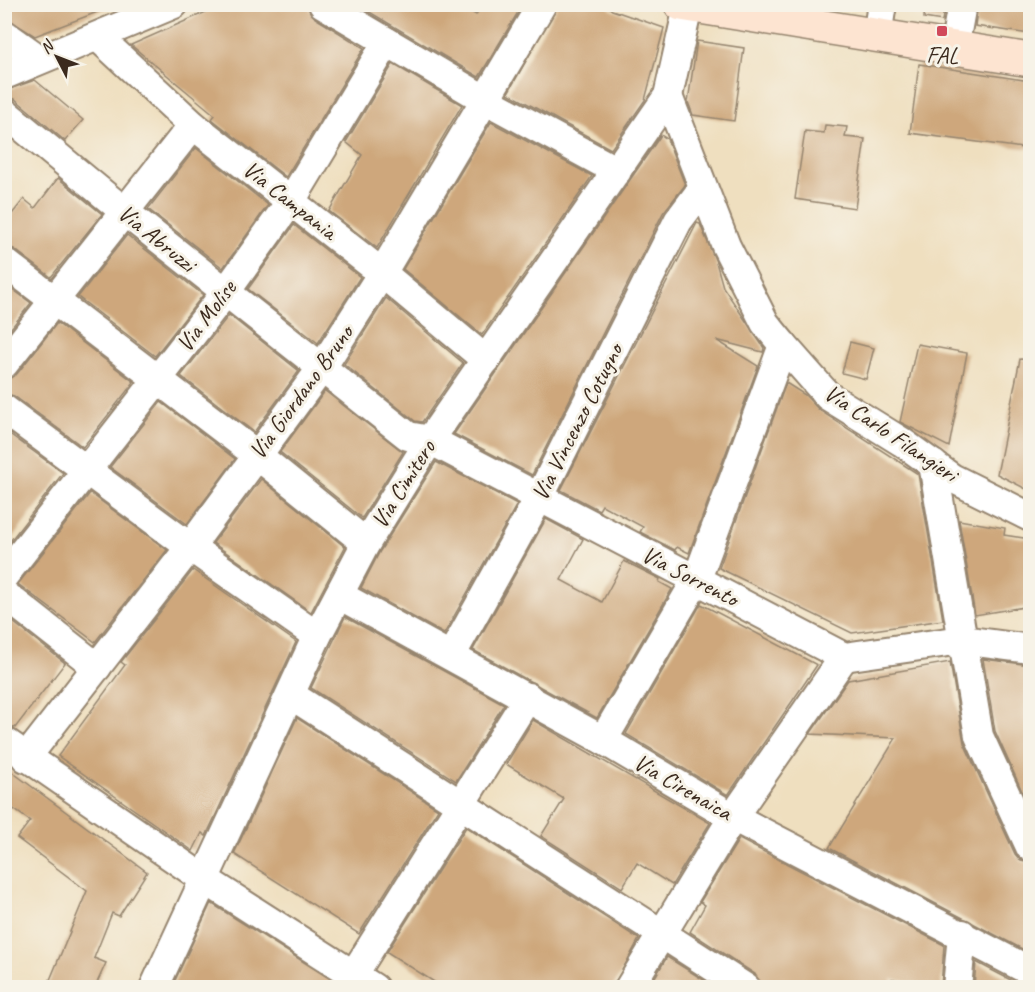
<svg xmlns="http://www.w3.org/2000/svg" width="1035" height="992" viewBox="0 0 1035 992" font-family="Caveat,sans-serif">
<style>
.building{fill:#cea77b}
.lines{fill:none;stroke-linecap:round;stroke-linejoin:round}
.street-casing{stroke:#95846e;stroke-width:32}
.secondary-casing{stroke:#95846e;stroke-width:36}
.street{stroke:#fff;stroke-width:28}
.secondary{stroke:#fde4d1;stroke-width:33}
.poi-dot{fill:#d1495b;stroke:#f7f3e8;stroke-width:2}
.labels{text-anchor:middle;stroke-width:6;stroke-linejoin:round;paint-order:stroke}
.poi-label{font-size:24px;fill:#3b2a1e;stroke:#f7f3e8}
.street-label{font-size:24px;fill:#3b2a1e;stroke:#f7f3e8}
</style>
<rect width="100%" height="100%" fill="#f7f3e8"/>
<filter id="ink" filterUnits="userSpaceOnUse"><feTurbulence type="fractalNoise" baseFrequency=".0167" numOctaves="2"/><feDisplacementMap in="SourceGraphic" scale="12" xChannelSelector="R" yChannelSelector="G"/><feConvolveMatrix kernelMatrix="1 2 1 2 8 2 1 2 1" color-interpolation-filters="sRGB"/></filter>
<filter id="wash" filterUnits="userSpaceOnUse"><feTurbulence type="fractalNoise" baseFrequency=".008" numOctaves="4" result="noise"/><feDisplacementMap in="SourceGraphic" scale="24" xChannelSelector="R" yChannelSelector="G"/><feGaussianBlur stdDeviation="1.35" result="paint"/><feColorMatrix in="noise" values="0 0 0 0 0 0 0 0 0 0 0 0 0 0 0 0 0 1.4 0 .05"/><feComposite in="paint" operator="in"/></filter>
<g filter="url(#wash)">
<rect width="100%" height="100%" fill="#efdfbf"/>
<g id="blocks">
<g class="building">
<path d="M4 4H112L113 6 35 36 4 17Z"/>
<path d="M224 4H307L315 18 364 48 286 177 212 119 215 115 131 45Z"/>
<path d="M356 4H458L476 15 482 4H523L479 77Z"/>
<path d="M558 4H604L612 10 664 28 645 100 611 149 508 93Z"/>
<path d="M925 4H945L942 21 924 18Z"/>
<path d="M978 4H1030V34L975 26Z"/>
<path d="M697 41 744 48 734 121 693 115 688 102Z"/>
<path d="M393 64 462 105 377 248 329 211 362 155 346 142Z"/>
<path d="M919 64 1030 81V149L910 133Z"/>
<path d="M35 80 83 120 65 141 15 99 4 96V91Z"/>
<path d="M491 122 592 176 482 335 403 269Z"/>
<path d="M825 125 847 127 845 137 865 139 855 208 795 199 805 131 824 133Z"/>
<path d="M661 135 667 139 685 185 663 213 532 475 454 434Z"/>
<path d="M196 148 268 205 223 268 148 209Z"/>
<path d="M58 178 102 214 51 277 14 249 4 246V224L24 199 35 208Z"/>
<path d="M697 223 700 224 716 262 723 287 764 348 763 352 716 340 758 366 689 553 677 547 675 550 640 532 643 527 602 505 599 510 561 490Z"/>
<path d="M294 225 360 277 318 343 248 289Z"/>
<path d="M127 235 203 295 155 356 78 297Z"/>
<path d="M4 283 31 303 4 337Z"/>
<path d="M386 298 463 363 422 422 415 421 344 364Z"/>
<path d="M229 315 299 371 254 432 181 376Z"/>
<path d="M57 323 134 382 83 447 14 396 4 393V380L17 374Z"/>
<path d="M850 342 874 348 866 379 842 373Z"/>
<path d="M917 344 967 353 949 447 900 422Z"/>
<path d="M1020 359 1030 360V491L997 474Z"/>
<path d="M786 383 805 395 819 410 918 474 943 620 852 633 719 568Z"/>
<path d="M325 391 403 452 362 518 280 452Z"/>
<path d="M161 402 235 459 187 524 110 467Z"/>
<path d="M4 430 63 473 4 549Z"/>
<path d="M436 462 517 504 444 634 361 588 380 551Z"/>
<path d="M261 479 345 547 311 612 213 543Z"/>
<path d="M90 493 167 550 95 642 18 584Z"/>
<path d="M546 519 583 539 561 580 602 602 624 561 660 579 659 582 672 589 597 718 473 650Z"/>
<path d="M959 520 1005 528 1004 535 1030 539V606L975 615Z"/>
<path d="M193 570 296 642 206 836 202 833 193 851 58 756 125 665 121 662Z"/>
<path d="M701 604 817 665 728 795 626 734Z"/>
<path d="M4 615 65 663 15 728 4 725Z"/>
<path d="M345 617 504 704 456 781 311 688Z"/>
<path d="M983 659 1030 665V809L995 731Z"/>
<path d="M950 662 964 743 1015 854 1021 861 1030 863V953L829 848 896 738 810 734 848 680Z"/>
<path d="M297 718 438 809 359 934 234 854Z"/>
<path d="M533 720 710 823 672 885 637 863 622 888 541 836 564 799 506 764Z"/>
<path d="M4 766 147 872 119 916 112 913 94 958 106 963 95 987H47L87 891 17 838 30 821 4 802Z"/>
<path d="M466 827 639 939 613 987H442L387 952Z"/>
<path d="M739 839 944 945 941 987 892 979V987H762L755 974 690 932 705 905 700 902Z"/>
<path d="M211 903 343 987H172Z"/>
<path d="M667 957 715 987H649Z"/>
<path d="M976 962 1022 986 1030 987H974Z"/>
</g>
</g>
</g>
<g filter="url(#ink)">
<use href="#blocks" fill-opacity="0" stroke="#95846e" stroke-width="1.5"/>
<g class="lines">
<g class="street-casing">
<g id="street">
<path d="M323 4 484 99 617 171"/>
<path d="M4 34 39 59"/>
<path d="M877 36 882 4"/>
<path d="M98 37 193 125 382 273 486 360"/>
<path d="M954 49 962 4"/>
<path d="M4 75 174 4"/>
<path d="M668 96 726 246 765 323 783 345 828 396 902 442 952 478 1030 517"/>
<path d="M4 112 125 212 408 436 430 440 844 657 962 640 1030 649"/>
<path d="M4 262 257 455 366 543"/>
<path d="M4 364 193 125"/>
<path d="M4 409 190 547 317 636"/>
<path d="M933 464 979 736 1030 847"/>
<path d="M4 576 225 293 291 201 387 42"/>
<path d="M4 594 97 667"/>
<path d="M339 595 603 740 733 817 1030 971"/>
<path d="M451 656 539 498 678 221 702 189"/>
<path d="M291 695 746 988"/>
<path d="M603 740 697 579 783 345"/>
<path d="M4 741 204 879 374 988"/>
<path d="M26 758 190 547 321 369 382 273 542 4"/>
<path d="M354 974 528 697"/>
<path d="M154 988 317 636 366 543 430 440 668 96 688 7"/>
<path d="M629 988 733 817 844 657"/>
<path d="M957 988 962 934"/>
</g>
</g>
<g class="secondary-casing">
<path id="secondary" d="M681 4 1030 60"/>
</g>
<use href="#street" class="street"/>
<use href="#secondary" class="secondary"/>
</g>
</g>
<rect class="poi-dot" x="936" y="25" width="12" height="12" rx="3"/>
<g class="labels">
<g class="poi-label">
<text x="942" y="63">FAL</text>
</g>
<g class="street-label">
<text transform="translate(290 200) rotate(38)" y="8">Via Campania</text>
<text transform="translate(157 238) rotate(39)" y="8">Via Abruzzi</text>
<text transform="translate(206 316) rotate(-53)" y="8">Via Molise</text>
<text transform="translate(301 392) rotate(-54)" y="8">Via Giordano Bruno</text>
<text transform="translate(577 422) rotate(-63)" y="8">Via Vincenzo Cotugno</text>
<text transform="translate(891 433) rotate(34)" y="8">Via Carlo Filangieri</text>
<text transform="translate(403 484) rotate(-58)" y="8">Via Cimitero</text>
<text transform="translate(690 576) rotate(27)" y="8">Via Sorrento</text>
<text transform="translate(683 787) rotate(30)" y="8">Via Cirenaica</text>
</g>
</g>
<rect width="1035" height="992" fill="none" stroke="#f7f3e8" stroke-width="24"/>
<g transform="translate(57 57) rotate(312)" stroke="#f7f3e8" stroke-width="4.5" paint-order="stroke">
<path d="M0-4.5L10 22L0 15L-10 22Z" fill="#3b2a1e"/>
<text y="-9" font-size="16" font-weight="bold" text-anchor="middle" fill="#3b2a1e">N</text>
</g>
</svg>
